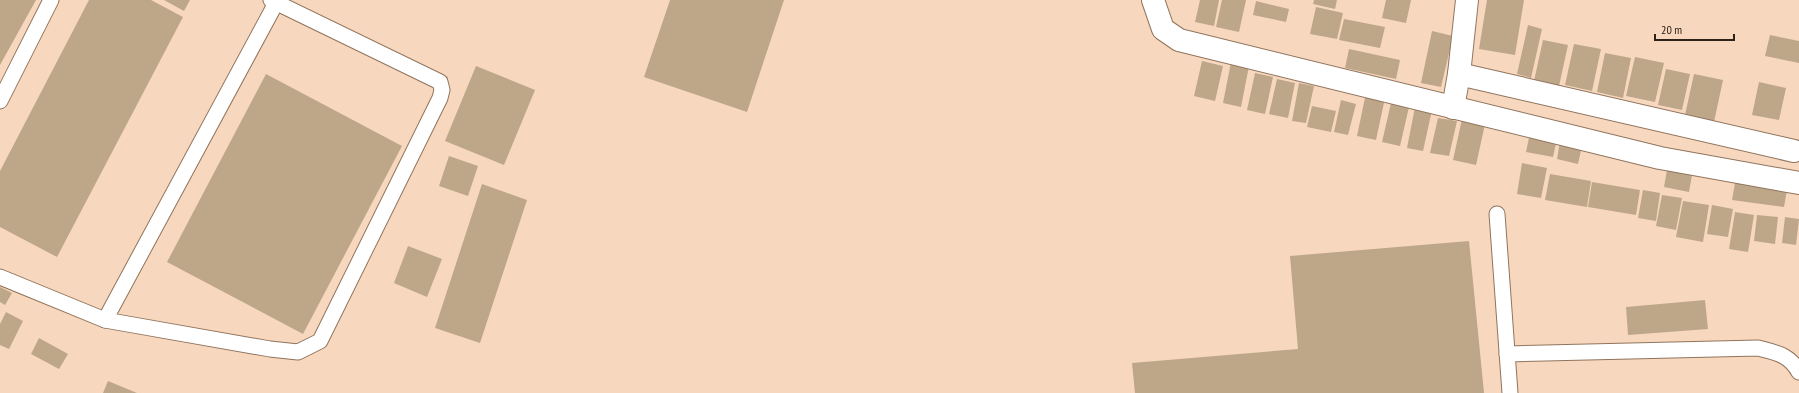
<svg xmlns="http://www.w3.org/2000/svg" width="1799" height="393" viewBox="0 0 1799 393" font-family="'PT Sans Narrow',sans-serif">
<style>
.building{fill:#bea689}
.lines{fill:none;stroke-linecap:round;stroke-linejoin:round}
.lane-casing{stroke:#90745d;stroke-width:17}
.street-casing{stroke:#90745d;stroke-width:24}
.lane{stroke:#fff;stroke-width:15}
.street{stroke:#fff;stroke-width:22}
</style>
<rect width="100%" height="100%" fill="#f7d8be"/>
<g class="building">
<path d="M0 0H36L0 65Z"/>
<path d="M89 0H151L183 17 57 257 0 227V171Z"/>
<path d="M164 0H190L184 11Z"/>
<path d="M670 0H784L747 112 644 77Z"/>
<path d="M1200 0H1219L1214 26 1195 22Z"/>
<path d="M1222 0H1246L1239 32 1216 27Z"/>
<path d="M1314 0H1337L1335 9 1313 4Z"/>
<path d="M1386 0H1411L1406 23 1382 18Z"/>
<path d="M1487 0H1524L1515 55 1479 49Z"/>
<path d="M1256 1 1289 9 1286 22 1253 15Z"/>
<path d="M1316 7 1343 13 1337 39 1310 34Z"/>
<path d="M1344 19 1385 27 1380 48 1339 40Z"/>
<path d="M1528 25 1542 29 1531 78 1517 74Z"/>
<path d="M1432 31 1453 36 1441 87 1421 83Z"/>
<path d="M1770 35 1799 41V63L1765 56Z"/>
<path d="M1543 40 1568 45 1559 86 1534 81Z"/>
<path d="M1574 44 1601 49 1592 91 1565 85Z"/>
<path d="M1349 49 1400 60 1396 79 1345 68Z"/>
<path d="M1605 53 1631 58 1623 98 1597 92Z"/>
<path d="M1635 57 1664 63 1655 102 1626 96Z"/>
<path d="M1202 61 1223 66 1215 101 1194 96Z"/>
<path d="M1231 62 1249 66 1241 107 1223 103Z"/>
<path d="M476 66 535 90 504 165 445 141Z"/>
<path d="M1666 69 1690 74 1682 110 1658 105Z"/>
<path d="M1255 73 1273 77 1265 114 1247 110Z"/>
<path d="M266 74 402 146 303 334 167 262Z"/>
<path d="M1694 74 1723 80 1714 122 1685 115Z"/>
<path d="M1277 79 1295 83 1288 118 1269 114Z"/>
<path d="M1759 82 1786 88 1779 120 1752 115Z"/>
<path d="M1299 83 1314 86 1306 123 1292 121Z"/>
<path d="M1366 93 1385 98 1376 140 1357 136Z"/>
<path d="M1341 100 1356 104 1348 135 1334 132Z"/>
<path d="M1391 103 1409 107 1400 146 1382 142Z"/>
<path d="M1312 106 1336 111 1331 132 1307 127Z"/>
<path d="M1415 107 1432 110 1423 151 1407 148Z"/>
<path d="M1438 118 1457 121 1449 156 1430 153Z"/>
<path d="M1462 119 1485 124 1476 165 1453 160Z"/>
<path d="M1530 133 1557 139 1553 157 1526 152Z"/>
<path d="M1560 141 1582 146 1578 164 1557 159Z"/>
<path d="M449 156 478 166 468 196 439 186Z"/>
<path d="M1522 163 1547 168 1541 198 1517 194Z"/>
<path d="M1667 170 1692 175 1689 192 1664 187Z"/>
<path d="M1550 174 1591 181 1587 207 1545 200Z"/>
<path d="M1592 182 1640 190 1636 215 1588 207Z"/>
<path d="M1735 183 1787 190 1784 207 1732 200Z"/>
<path d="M482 184 527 200 480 343 435 328Z"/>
<path d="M1643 190 1660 193 1656 221 1638 218Z"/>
<path d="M1662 195 1682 198 1676 230 1656 226Z"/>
<path d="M1683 201 1709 205 1703 242 1676 237Z"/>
<path d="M1712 205 1733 209 1728 237 1707 234Z"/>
<path d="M1735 212 1754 215 1748 252 1729 249Z"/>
<path d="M1757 215 1778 217 1775 244 1754 241Z"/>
<path d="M1785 217 1799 219 1796 245 1782 243Z"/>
<path d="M1469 241 1484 393H1135L1132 363 1298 349 1290 256Z"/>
<path d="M408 246 442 259 427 297 394 283Z"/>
<path d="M0 287 12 293 5 305 0 302Z"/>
<path d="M1705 300 1708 329 1628 335 1626 307Z"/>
<path d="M6 312 23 321 9 349 0 345V324Z"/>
<path d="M39 338 68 354 59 369 31 354Z"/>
<path d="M108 381 137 393H103Z"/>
</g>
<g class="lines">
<g class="lane-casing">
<g id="lane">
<path d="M271 0 440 82 442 90 440 98 320 341 298 352 270 349 105 320 276 3"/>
<path d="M0 101 51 0"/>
<path d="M1497 214 1510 393"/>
<path d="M0 277 105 320"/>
<path d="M1507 354 1758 348C1776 353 1789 354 1799 372"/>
</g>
</g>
<g class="street-casing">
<g id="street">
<path d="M1153 0 1163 29 1179 40 1660 158 1799 183"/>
<path d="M1459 74 1794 151"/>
<path d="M1453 108 1459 74 1467 0"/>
</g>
</g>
<use href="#lane" class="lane"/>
<use href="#street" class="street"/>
</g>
<path d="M1655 34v6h79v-6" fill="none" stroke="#2d2218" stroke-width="2"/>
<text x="1661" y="34" font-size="12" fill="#2d2218" stroke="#f7d8be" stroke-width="3" paint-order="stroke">20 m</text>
</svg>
